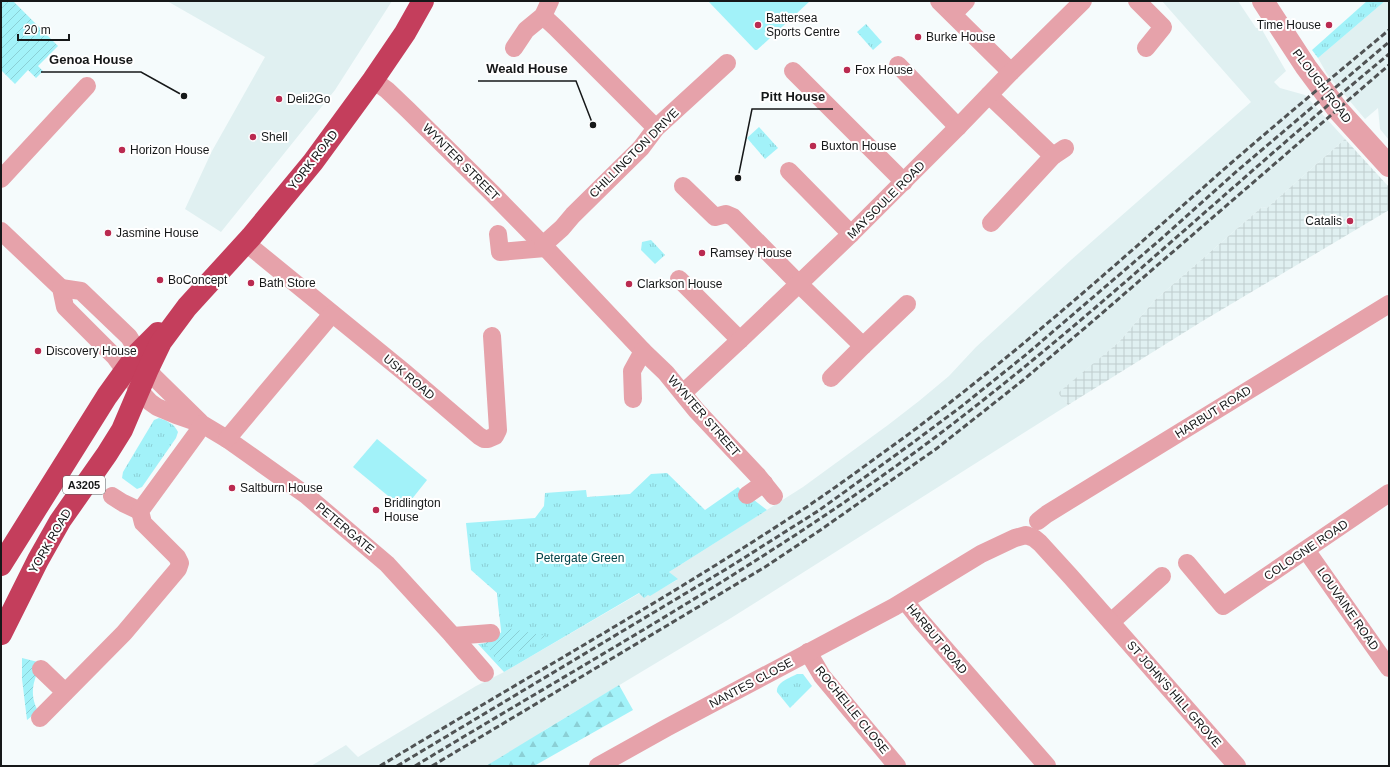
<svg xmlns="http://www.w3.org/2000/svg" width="1390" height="767" viewBox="0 0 1390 767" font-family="Helvetica,sans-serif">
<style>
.built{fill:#e0f0f1}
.industrial{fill:url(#industrial-grid)}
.grass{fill:url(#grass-tufts)}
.forest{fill:url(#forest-firs)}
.garden{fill:url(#garden-furrows)}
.pitch{fill:#a2f2f9}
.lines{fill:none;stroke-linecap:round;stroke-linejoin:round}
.minor{stroke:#e6a2aa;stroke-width:18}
.tertiary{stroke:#e6a2aa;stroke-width:22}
.trunk{stroke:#c43e5c;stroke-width:22}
.rail{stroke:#505354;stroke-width:3;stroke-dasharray:6 3;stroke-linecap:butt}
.poi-dot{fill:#ba2a50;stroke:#fff;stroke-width:1.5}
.labels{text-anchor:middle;stroke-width:4;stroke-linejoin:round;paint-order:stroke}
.shield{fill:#fff;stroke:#5c5d5e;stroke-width:1}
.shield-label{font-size:11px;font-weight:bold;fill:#161819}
.poi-label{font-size:12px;fill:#161819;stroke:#fff;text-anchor:start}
.street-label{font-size:12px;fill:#161819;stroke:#fff}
.park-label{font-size:12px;fill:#004348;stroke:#fff}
.leader{fill:none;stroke:#161819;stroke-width:1.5}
.callout-dot{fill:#161819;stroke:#fff;stroke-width:1.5}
.callout-label{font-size:13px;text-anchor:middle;font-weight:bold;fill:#161819;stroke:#fff;stroke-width:4;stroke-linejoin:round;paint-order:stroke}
</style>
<defs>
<pattern id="industrial-grid" width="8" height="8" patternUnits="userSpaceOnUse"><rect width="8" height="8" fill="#e0f0f1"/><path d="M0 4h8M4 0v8" fill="none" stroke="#bfcdce"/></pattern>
<pattern id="grass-tufts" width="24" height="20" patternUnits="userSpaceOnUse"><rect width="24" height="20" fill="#a2f2f9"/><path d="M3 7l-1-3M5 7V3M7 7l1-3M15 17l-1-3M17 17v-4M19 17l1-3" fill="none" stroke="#8bcfd5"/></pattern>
<pattern id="forest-firs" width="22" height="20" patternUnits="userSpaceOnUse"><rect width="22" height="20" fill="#a2f2f9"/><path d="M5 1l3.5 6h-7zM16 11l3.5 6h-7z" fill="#8bcfd5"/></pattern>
<pattern id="garden-furrows" width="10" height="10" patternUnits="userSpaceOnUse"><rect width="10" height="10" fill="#a2f2f9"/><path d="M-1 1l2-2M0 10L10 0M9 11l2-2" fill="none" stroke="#8bcfd5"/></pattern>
</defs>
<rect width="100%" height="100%" fill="#f5fbfc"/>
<g class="built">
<path d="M167 1H392L335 90 221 232 185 209 212 151 265 57Z"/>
<path d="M1162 1H1238L1256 28H1261L1286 71 1274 82 1280 88 1305 95 1345 139 1267 208 1262 207 1155 300 1119 342 1059 393 1068 405 731 618 543 731 518 766H311L346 745 358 757 476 686 504 672 640 593 644 597 648 595H650L677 580 669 572 803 487 888 425 919 401 949 376 976 347 1071 260 1251 102Z"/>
<path d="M1385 1H1389V140L1380 129 1378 108 1365 119 1327 74 1318 58Z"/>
</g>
<path class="industrial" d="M1345 139 1389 187V210L1201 322 1068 405 1058 393 1119 342 1155 300 1262 207 1267 208Z"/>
<g class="grass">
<path d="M1367 1H1385L1318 58 1312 50Z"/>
<path d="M866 24 882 42 873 50 857 32Z"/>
<path d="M759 127 778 148 765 159 747 138Z"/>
<path d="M651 240 665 255 655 264 641 250 642 242Z"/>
<path d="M159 418C168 421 174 424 178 432L176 438 142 487 137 489 122 478 123 472 154 420Z"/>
<path d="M667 473 705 510 738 487 751 500H754L767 510 669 572 678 579 650 596 648 595 644 598 639 593 504 672 478 644 502 641C501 625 498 609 497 593L471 570 466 523 535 518 544 506 545 493 586 490 587 497 630 494 651 474Z"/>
<path d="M797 674H803L812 686 790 708 777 692C776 682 790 678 797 674Z"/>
</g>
<path class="forest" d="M619 685 633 710 534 766H486Z"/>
<g class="garden">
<path d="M1 1H13L58 46 38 66 43 71 36 78 28 70 15 84 1 70Z"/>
<path d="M508 628 546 636 499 662 485 643Z"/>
<path d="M22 658 42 663C33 680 29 694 38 711L27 720 22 679Z"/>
</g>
<g class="pitch">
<path d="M708 1H810L757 50H755Z"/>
<path d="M377 439 427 480 404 509 353 467Z"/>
</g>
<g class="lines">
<g class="minor">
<path d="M939 1 1011 72"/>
<path d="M1137 1 1163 27 1146 48"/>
<path d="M953 14 966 1"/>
<path d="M543 16 556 28 656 128"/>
<path d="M514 48 526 30 543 16 550 1"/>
<path d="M898 65 958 127"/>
<path d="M793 71 904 182"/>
<path d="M373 80 387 90 408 110 492 193 543 245 643 351 666 373 696 410 758 476 774 496"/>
<path d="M989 95 1053 156"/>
<path d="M789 171 851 234"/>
<path d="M1 179 87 86"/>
<path d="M683 186 715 217 726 214 733 217 799 284 863 346 907 304"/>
<path d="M991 223 1053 156 1065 148"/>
<path d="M1 231 61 288 65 307 115 357 139 390 150 402 157 407 176 415 202 424 227 439 306 495 387 564 453 636 491 633"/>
<path d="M498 234 500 252 545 248"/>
<path d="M246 243 404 372 479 436 484 439H488L495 436 498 430 492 336"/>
<path d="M543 245 562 228 573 215 641 148 656 128 727 63"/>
<path d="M679 279 740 340"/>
<path d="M61 288 81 291 129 337 148 369 154 377 200 422"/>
<path d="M831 378 863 346"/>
<path d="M683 393 740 340 851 234 958 127 1011 72 1083 1"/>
<path d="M633 399 632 371 643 351"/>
<path d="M227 439 332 314"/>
<path d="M747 495 764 483"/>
<path d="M112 496 123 503 140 511"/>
<path d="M1038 521 1047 514 1389 304"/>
<path d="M1306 550 1389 668"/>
<path d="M1187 563 1223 606 1389 493"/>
<path d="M905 601 920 620 1047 766"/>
<path d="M1111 622 1162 576"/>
<path d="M453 636 485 673"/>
<path d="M808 652 822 676 897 766"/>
<path d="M41 669 65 692"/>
<path d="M40 718 124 633 178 569 180 563 177 557 143 523 140 511 197 433 202 424"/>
<path d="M598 766 668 727 894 607 981 554 1015 538 1026 535 1034 538 1040 543 1071 577 1237 766"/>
</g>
<path class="tertiary" d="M1263 1 1306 67 1338 110 1389 166"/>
<g class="trunk">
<path d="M1 565 107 396 138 353 158 333"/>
<path d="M1 634 38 560 60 521 107 454 122 430 148 369 161 342 187 307 251 237 313 162 373 80 405 33 423 1"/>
</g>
<g class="rail">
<path d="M380 766C522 680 667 599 805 508 838 486 870 462 902 439 1017 354 1123 258 1230 164 1282 119 1336 74 1389 30"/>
<path d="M397 766 728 568 818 511 911 444 962 406 1028 353 1161 239 1237 171 1389 42"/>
<path d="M415 766C583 664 756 569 914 453 1081 330 1230 185 1389 54"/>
<path d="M432 766 765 567 819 531 936 449 1022 381 1086 327 1389 65"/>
</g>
</g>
<g class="poi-dot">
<circle cx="758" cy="25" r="4"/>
<circle cx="1329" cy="25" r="4"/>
<circle cx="918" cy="37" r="4"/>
<circle cx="847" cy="70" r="4"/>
<circle cx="279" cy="99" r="4"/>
<circle cx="253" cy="137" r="4"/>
<circle cx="813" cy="146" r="4"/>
<circle cx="122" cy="150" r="4"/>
<circle cx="1350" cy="221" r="4"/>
<circle cx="108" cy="233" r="4"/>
<circle cx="702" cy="253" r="4"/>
<circle cx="160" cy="280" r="4"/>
<circle cx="251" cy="283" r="4"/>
<circle cx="629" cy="284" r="4"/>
<circle cx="38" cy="351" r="4"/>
<circle cx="232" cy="488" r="4"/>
<circle cx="376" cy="510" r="4"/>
</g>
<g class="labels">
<rect class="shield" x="63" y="476" width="42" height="18" rx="3"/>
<g class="shield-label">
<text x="84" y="489">A3205</text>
</g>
<g class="poi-label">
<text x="766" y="22">Battersea<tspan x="766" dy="14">Sports Centre</tspan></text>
<text x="1321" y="29" text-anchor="end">Time House</text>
<text x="926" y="41">Burke House</text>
<text x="855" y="74">Fox House</text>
<text x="287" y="103">Deli2Go</text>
<text x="261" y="141">Shell</text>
<text x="821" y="150">Buxton House</text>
<text x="130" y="154">Horizon House</text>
<text x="1342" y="225" text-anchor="end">Catalis</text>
<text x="116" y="237">Jasmine House</text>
<text x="710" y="257">Ramsey House</text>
<text x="168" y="284">BoConcept</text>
<text x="259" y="287">Bath Store</text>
<text x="637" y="288">Clarkson House</text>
<text x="46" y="355">Discovery House</text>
<text x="240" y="492">Saltburn House</text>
<text x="384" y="507">Bridlington<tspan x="384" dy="14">House</tspan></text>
</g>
<g class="street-label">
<text transform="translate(1322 86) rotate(53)" y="4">PLOUGH ROAD</text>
<text transform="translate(634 153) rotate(-45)" y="4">CHILLINGTON DRIVE</text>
<text transform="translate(313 160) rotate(-52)" y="4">YORK ROAD</text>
<text transform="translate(461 162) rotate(45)" y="4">WYNTER STREET</text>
<text transform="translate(886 200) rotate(-45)" y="4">MAYSOULE ROAD</text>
<text transform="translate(409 377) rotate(40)" y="4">USK ROAD</text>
<text transform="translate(1213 412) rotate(-32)" y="4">HARBUT ROAD</text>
<text transform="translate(704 416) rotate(49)" y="4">WYNTER STREET</text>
<text transform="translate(345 528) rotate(40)" y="4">PETERGATE</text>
<text transform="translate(50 541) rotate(-60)" y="4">YORK ROAD</text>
<text transform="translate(1306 550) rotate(-34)" y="4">COLOGNE ROAD</text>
<text transform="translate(1348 609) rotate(55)" y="4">LOUVAINE ROAD</text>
<text transform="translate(937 639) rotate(50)" y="4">HARBUT ROAD</text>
<text transform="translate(751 683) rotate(-28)" y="4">NANTES CLOSE</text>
<text transform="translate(1174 694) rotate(49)" y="4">ST JOHN'S HILL GROVE</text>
<text transform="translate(852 710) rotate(51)" y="4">ROCHELLE CLOSE</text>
</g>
<g class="park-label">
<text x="580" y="562">Petergate Green</text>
</g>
</g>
<path class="leader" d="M184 96L141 72H41M593 125L576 81H478M738 178L752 109H833"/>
<g class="callout-dot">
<circle cx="184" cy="96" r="4"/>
<circle cx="593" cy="125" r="4"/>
<circle cx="738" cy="178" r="4"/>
</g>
<g class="callout-label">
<text x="91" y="64">Genoa House</text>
<text x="527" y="73">Weald House</text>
<text x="793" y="101">Pitt House</text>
</g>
<rect width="1390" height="767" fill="none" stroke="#161819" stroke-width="4"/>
<path d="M18 34v6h51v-6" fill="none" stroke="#161819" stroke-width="2"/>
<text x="24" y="34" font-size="12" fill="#161819" stroke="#ffffff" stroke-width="3" paint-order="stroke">20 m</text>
</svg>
